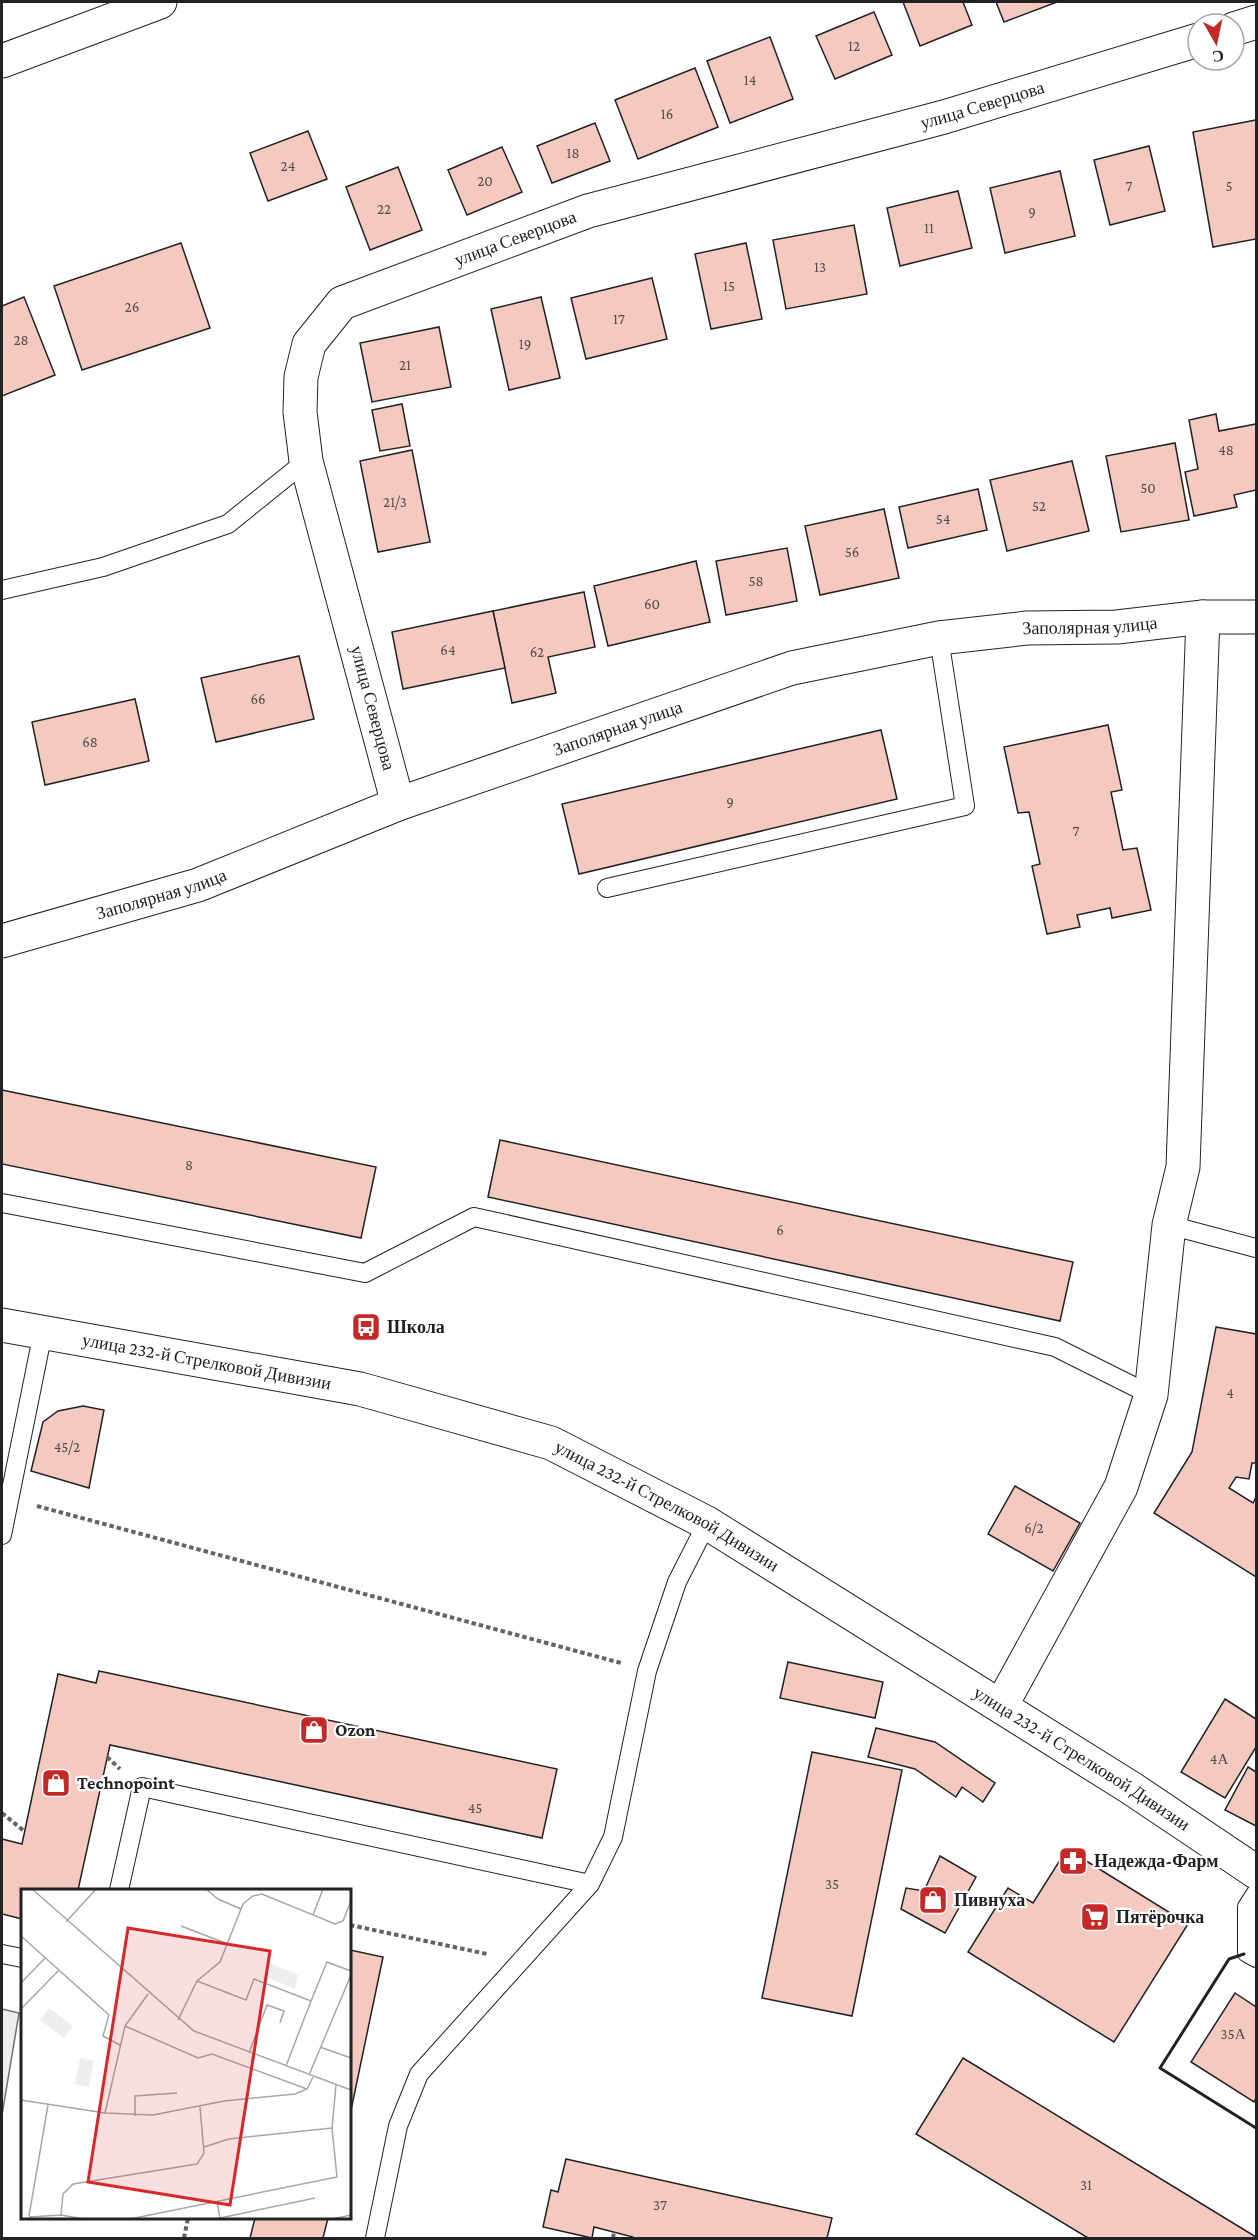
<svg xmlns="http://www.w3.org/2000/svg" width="1258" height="2240" viewBox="0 0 1258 2240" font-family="'Crimson Pro',serif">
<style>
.green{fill:#eee;stroke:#6f6f6f;stroke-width:1.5}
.building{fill:#f3c9c0;stroke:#222;stroke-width:1.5}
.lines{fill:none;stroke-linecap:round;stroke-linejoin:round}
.service-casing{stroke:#222;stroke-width:20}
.minor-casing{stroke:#222;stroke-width:35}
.tertiary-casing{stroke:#222;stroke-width:35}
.path{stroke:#646464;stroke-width:4;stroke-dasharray:4.5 3;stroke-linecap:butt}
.service{stroke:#fff;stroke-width:18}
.minor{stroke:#fff;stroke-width:33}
.tertiary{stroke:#fff;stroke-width:33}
.wall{stroke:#222;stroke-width:3}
.labels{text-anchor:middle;stroke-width:4.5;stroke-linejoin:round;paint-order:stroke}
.number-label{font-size:15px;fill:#564c4a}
.street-label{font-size:18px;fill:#222;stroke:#fff}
.poi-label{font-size:18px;font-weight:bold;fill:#222;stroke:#fff;text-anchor:start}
.inset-road{fill:none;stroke:#a7a7a7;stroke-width:1.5}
.view{fill:#d62828;fill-opacity:0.15;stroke:#d62828;stroke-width:3}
.inset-edge{fill:none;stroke:#222;stroke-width:3}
</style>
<rect width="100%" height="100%" fill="#fff"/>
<path class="green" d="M2 2009 19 2013 2 2115Z"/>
<g class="building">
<path d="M903 2H963L972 25 920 46Z"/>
<path d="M996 2H1057L1004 22Z"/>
<path d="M874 12 892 55 835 79 816 36Z"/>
<path d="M770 37 793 99 730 123 707 61Z"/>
<path d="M695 68 718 127 638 159 615 100Z"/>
<path d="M1256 120V239L1213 247 1193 132Z"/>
<path d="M595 123 610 161 552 183 537 146Z"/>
<path d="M308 131 327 179 268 201 250 153Z"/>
<path d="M1149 146 1165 211 1110 225 1094 160Z"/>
<path d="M502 147 522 192 467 215 448 170Z"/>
<path d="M398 167 422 230 370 250 346 187Z"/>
<path d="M1060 171 1075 236 1005 253 990 188Z"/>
<path d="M958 191 972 248 900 266 887 208Z"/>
<path d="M854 225 867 294 786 309 773 240Z"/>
<path d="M181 243 210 328 82 370 54 286Z"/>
<path d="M746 243 762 319 711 329 695 254Z"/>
<path d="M652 278 667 339 586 359 571 298Z"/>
<path d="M24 297 55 375 2 396V306Z"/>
<path d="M541 297 560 378 509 390 491 309Z"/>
<path d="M439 327 451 387 372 402 360 343Z"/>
<path d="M402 404 410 446 380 451 372 410Z"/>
<path d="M1216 414 1219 431 1256 424V490L1234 495 1237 507 1194 516 1185 472 1198 469 1189 420Z"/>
<path d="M1175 443 1189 520 1121 532 1106 456Z"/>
<path d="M412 450 430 542 378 552 360 461Z"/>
<path d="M1072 461 1089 531 1007 551 990 480Z"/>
<path d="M978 489 987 530 908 548 899 507Z"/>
<path d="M884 509 899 578 820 595 805 526Z"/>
<path d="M787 548 797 601 726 615 716 561Z"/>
<path d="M696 561 710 622 608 646 594 586Z"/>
<path d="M584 592 595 647 548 657 556 693 512 703 493 611Z"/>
<path d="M493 611 505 668 403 689 392 632Z"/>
<path d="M299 656 314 719 216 742 201 678Z"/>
<path d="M135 699 149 761 45 785 32 722Z"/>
<path d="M1108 725 1122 790 1111 792 1123 850 1137 848 1151 910 1112 918 1110 908 1077 915 1080 927 1047 934 1032 866 1040 864 1029 812 1018 813 1004 747Z"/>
<path d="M881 730 897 799 579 874 562 804Z"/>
<path d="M2 1090 376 1167 361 1238 2 1164Z"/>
<path d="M500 1140 1073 1262 1060 1321 488 1197Z"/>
<path d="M1216 1327 1256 1334V1463H1252L1249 1479 1236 1477 1229 1488 1253 1503 1256 1497V1577L1154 1513 1192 1452Z"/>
<path d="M83 1406 104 1410 89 1488 31 1471 43 1422 58 1411Z"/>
<path d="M1015 1486 1080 1523 1053 1571 988 1534Z"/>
<path d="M788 1662 883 1682 875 1718 780 1698Z"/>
<path d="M99 1671 557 1769 542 1838 110 1745 78 1890H22V1919L2 1914V1839L22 1844 58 1674 96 1683Z"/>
<path d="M1225 1699 1256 1719V1747L1225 1798 1181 1772Z"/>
<path d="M876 1728 935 1742 995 1783 983 1802 962 1787 956 1797 915 1769 868 1757Z"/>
<path d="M812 1752 902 1770 852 2016 762 1998Z"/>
<path d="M1248 1767 1256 1772V1826L1225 1810Z"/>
<path d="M1067 1849 1188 1924 1114 2042 968 1952 1008 1888 1033 1903Z"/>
<path d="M940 1856 976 1877 945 1933 901 1909 906 1888 924 1891Z"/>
<path d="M350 1950 383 1957 350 2115Z"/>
<path d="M1235 1993 1256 2007V2098L1254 2102 1191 2062Z"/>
<path d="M963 2058 1256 2237V2238H1088L916 2134Z"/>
<path d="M566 2159 832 2218 827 2238H633V2237L594 2227 592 2238 543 2227 551 2190 558 2192Z"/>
<path d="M255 2218H328L323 2238H250Z"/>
</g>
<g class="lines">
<g class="service-casing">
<g id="service">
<path d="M2 590 103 567 228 524 306 461"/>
<path d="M607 888 965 806 939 638"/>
<path d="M2 1203 365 1273 474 1217 1055 1347 1151 1395"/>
<path d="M1169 1225 1256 1248"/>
<path d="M2 1535 43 1332"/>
<path d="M119 1890 142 1787 590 1884"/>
<path d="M1256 1893 1247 1907V1953L1256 1958"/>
<path d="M2 1954 22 1958"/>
<path d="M375 2238 398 2126 419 2074 590 1884 613 1837 647 1671 677 1582 707 1523"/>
</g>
</g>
<g class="minor-casing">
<g id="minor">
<path d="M1234 29 1256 22"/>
<path d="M2 61 160 2"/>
<path id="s1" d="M398 804 306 461 300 412 301 377 309 344 342 303 588 211 944 117 1198 40"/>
<path id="s2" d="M2 941 198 885 398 804 792 668 939 638 1027 628 1117 627 1203 617H1256"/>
<path d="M1001 1706 1121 1487 1151 1395 1169 1225 1183 1167 1203 617"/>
</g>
</g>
<g class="tertiary-casing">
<g id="tertiary">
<path id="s3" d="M2 1325 360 1389 551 1443 707 1523 1131 1788 1256 1872"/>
</g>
</g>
<g class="path">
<path d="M37 1506 621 1663"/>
<path d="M107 1757 120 1769"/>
<path d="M2 1813 24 1831"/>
<path d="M350 1925 487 1954"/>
<path d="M184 2238 188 2218"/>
<path d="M613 2238 614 2232"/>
</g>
<use href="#service" class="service"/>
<use href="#minor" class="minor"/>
<use href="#tertiary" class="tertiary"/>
<path class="wall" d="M1244 1954 1229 1959 1160 2068 1256 2128"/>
</g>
<defs>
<g id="bus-square" transform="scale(1.5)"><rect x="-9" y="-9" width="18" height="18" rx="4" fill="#c62828" stroke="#fff"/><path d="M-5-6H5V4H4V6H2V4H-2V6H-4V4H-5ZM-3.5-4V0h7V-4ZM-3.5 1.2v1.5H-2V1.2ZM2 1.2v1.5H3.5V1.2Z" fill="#fff"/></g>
<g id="shop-square" transform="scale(1.5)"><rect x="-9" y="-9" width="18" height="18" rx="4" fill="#c62828" stroke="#fff"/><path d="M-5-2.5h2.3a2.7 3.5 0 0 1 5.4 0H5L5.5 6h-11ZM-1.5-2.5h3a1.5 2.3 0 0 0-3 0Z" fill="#fff"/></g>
<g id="pharmacy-square" transform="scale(1.5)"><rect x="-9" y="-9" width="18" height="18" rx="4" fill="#c62828" stroke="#fff"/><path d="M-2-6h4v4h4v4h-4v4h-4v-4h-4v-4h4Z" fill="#fff"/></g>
<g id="supermarket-square" transform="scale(1.5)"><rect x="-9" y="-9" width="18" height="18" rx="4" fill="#c62828" stroke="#fff"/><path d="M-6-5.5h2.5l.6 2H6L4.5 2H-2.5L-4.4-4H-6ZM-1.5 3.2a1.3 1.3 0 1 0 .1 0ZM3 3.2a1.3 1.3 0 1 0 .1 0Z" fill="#fff"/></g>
</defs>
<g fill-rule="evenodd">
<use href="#bus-square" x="366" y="1327"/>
<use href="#shop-square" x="314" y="1730"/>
<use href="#shop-square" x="56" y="1783"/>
<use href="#pharmacy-square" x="1073" y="1861"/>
<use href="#shop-square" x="933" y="1900"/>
<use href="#supermarket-square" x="1095" y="1917"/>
</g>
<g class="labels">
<g class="number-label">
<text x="854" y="51">12</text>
<text x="750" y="85">14</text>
<text x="667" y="119">16</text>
<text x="573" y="158">18</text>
<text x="288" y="171">24</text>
<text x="485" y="186">20</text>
<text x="1129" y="191">7</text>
<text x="1229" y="191">5</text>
<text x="384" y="214">22</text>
<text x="1032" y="217">9</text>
<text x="929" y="233">11</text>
<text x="820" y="272">13</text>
<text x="729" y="291">15</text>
<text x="132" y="312">26</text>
<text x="619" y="324">17</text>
<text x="21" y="345">28</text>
<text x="525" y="349">19</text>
<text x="405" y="370">21</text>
<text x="1226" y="455">48</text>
<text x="1148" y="493">50</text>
<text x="395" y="507">21/3</text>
<text x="1039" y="511">52</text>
<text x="943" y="524">54</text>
<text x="852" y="557">56</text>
<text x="756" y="586">58</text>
<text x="652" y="609">60</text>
<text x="448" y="655">64</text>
<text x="537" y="657">62</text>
<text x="258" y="704">66</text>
<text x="90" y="747">68</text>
<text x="730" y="807">9</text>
<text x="1076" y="836">7</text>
<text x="189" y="1170">8</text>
<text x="780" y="1235">6</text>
<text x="1230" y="1398">4</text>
<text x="67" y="1452">45/2</text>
<text x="1034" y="1533">6/2</text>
<text x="1219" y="1764">4А</text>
<text x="475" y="1813">45</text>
<text x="832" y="1889">35</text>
<text x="1233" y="2039">35А</text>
<text x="1086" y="2190">31</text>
<text x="660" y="2210">37</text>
</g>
<g class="street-label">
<text dy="6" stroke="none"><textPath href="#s1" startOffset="1197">улица Северцова</textPath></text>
<text dy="6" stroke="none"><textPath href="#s1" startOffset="711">улица Северцова</textPath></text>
<text dy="6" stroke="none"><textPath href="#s2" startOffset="1138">Заполярная улица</textPath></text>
<text transform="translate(373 708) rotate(75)" y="6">улица Северцова</text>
<text dy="6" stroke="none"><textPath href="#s2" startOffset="652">Заполярная улица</textPath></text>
<text dy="6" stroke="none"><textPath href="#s2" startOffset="166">Заполярная улица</textPath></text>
<text dy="6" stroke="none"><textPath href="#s3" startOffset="208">улица 232-й Стрелковой Дивизии</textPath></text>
<text dy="6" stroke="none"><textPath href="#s3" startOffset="694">улица 232-й Стрелковой Дивизии</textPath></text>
<text dy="6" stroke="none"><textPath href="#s3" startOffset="1180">улица 232-й Стрелковой Дивизии</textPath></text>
</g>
<g class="poi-label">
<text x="387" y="1333">Школа</text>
<text x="335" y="1736">Ozon</text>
<text x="77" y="1789">Technopoint</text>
<text x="1094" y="1867">Надежда-Фарм</text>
<text x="954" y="1906">Пивнуха</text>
<text x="1116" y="1923">Пятёрочка</text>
</g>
</g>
<g transform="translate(21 1889)">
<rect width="330" height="330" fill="#fff"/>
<path d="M248 74 277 86 274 100 243 87ZM28 119 52 137 43 149 19 131ZM59 169 73 172 68 198 54 195Z" fill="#eee"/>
<path class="inset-road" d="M11 0 173 142 330 201M185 0 197 10 220 20M292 26 302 0M45 33 75 0M160 37 207 55M0 47 88 126 82 147 99 156M176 92 225 111 233 90 290 112 306 73 330 82M0 94 24 69M0 120 38 81M157 131 176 92 199 73 222 15 232 7 241 5 314 35 322 32 330 12M104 137 177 169 191 165 286 200M299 158 330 169M228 164 246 116 263 122 259 134M265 177 290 112M288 186 330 86M315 196 311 239 316 288M0 211 84 224 132 226 203 212 274 205 286 200 292 188M84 224 104 137 127 105M114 227V207L156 204M183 258 208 250 311 239M40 326 42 305 52 295 176 275 183 264 179 218M8 327 27 216M8 328 40 326 63 330M199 329 294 309M109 330 316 288M192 330 199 329 196 312M311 330 330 326"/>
<path class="view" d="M107 39 249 62 209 316 67 293Z"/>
<rect width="330" height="330" class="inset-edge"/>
</g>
<rect width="1258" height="2240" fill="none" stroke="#222222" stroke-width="6"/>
<g transform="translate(1216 42) rotate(171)"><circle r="28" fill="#ffffff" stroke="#a7a7a7" stroke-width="1.5"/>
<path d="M0-4.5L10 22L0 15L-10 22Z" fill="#c62828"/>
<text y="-9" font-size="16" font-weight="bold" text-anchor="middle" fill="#222222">С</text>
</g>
</svg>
